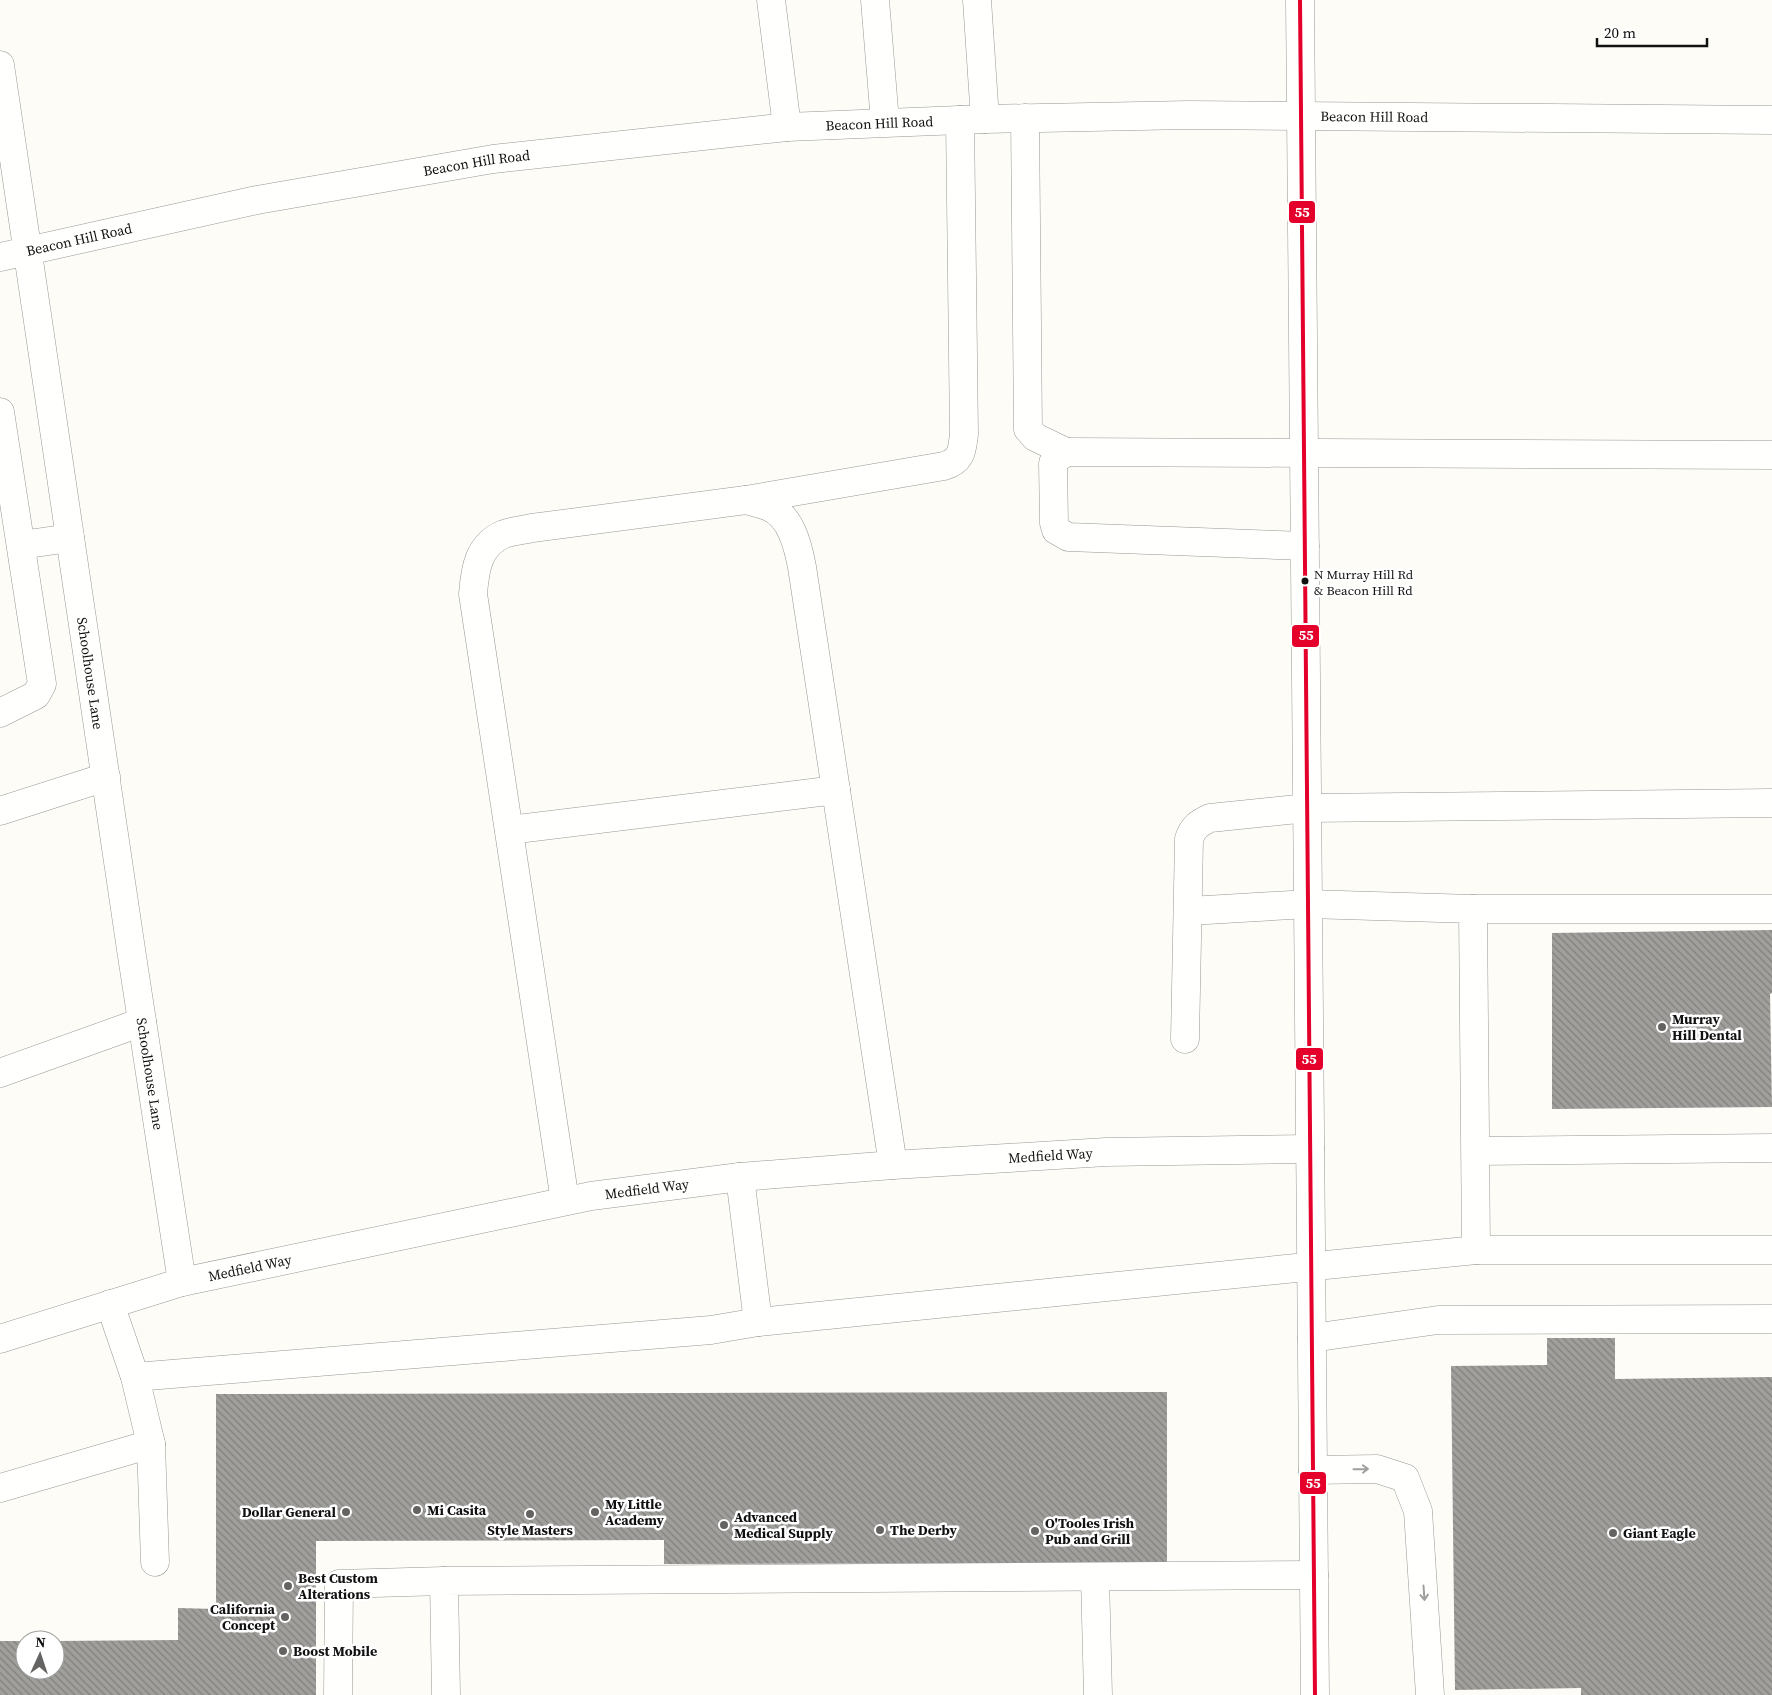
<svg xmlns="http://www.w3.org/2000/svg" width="1772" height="1695" viewBox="0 0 1772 1695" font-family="'Source Serif 4',serif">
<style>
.building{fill:url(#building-back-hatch)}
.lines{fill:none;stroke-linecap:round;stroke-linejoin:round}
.minor-casing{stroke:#979795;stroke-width:29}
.minor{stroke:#fffffe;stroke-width:28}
.bus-1-casing{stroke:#fff;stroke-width:8}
.bus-1{stroke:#e4002b;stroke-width:4}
.oneway{stroke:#a0a09f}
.bus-dot{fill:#111;stroke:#fff;stroke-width:2}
.poi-dot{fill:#646362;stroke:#fff;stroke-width:2}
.labels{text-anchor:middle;stroke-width:5;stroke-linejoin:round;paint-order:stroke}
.bus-label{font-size:13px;fill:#111;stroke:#fff;text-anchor:start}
.street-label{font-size:14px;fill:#111;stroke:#fff}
.poi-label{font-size:14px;font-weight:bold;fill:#111;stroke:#fff;text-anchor:start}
.line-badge{stroke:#fff;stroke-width:2}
.badge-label{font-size:14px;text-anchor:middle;font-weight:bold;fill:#fff}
</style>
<defs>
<pattern id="building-back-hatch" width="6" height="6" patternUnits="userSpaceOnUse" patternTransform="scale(1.25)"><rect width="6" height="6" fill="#a19f9c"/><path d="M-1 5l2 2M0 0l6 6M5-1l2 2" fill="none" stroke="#82807e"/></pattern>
</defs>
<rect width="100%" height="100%" fill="#fdfcf7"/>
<g class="building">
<path d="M1772 930V993L1770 994 1772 1107 1552 1109V933Z"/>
<path d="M1547 1338H1615V1379L1772 1377V1695H1581V1688L1455 1690 1451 1366 1547 1365Z"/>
<path d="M1167 1392V1563L664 1564V1540L316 1541V1695H0V1641H25V1670H55V1641L178 1640V1608L216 1609V1394Z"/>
</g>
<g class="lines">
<g class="minor-casing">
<g id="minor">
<path d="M771 0 787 127"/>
<path d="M875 0 885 122"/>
<path d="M977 0 985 119"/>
<path d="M1300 0 1315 1695"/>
<path id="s1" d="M0 65 132 956 182 1282"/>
<path d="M1025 118 1028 429 1035 437 1066 452"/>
<path id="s2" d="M0 257 257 200 493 159 787 127 985 119 1189 115 1772 120"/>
<path d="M0 412 42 684 36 695 0 713"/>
<path d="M746 500 944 466C962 461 962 450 964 434L960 120"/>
<path d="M21 545 70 538"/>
<path d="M1305 546 1068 537 1056 530 1054 523 1053 463 1056 459 1066 452 1772 455"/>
<path d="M0 811 106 777"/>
<path d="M509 830 836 790"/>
<path d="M1473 909H1772"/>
<path d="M1185 1039 1189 839C1193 827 1199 823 1210 818L1307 808 1772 803"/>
<path d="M0 1073 142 1022"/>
<path d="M1476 1151 1772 1148"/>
<path d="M740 1177 758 1322"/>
<path d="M565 1201 473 594C475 569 478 545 504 534 512 531 523 530 532 528L746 500C753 502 762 504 769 507 791 516 798 546 802 567L893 1165"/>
<path d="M1476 1250H1772"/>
<path d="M110 1304 135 1377"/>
<path d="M1312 1338 1438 1320 1772 1319"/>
<path id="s3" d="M0 1339 182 1282 591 1196 740 1177 893 1165 1106 1152 1310 1149"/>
<path d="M151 1444 155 1562"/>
<path d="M1313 1470 1377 1469 1405 1478 1418 1511 1430 1695"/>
<path d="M0 1488 151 1444 135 1377 711 1330 758 1322 1476 1250 1473 909 1308 904 1189 911"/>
<path d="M1095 1577 1098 1695"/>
<path d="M338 1695 339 1584 444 1581"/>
<path d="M446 1695 444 1581 1314 1575"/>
</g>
</g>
<use href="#minor" class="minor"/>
<g class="bus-1-casing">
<path id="bus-1" d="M1300 0 1315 1695"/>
</g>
<use href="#bus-1" class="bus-1"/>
</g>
<defs><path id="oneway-shaft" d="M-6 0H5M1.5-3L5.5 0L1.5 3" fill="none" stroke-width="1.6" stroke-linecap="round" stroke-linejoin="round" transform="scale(1.25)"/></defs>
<g class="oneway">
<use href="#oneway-shaft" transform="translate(1361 1469) rotate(-1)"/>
<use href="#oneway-shaft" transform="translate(1424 1593) rotate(86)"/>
</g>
<circle class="bus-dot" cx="1305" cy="581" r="4.5"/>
<g class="poi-dot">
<circle cx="1662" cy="1027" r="5"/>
<circle cx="417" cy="1510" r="5"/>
<circle cx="346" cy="1512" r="5"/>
<circle cx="595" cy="1512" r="5"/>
<circle cx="530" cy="1514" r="5"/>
<circle cx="724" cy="1525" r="5"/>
<circle cx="880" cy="1530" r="5"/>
<circle cx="1035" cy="1531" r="5"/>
<circle cx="1613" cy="1533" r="5"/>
<circle cx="288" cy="1586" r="5"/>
<circle cx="285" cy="1617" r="5"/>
<circle cx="283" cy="1651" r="5"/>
</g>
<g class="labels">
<g class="bus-label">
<text x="1314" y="579">N Murray Hill Rd<tspan x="1314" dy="16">&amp; Beacon Hill Rd</tspan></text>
</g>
<g class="street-label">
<text dy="5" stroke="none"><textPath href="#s2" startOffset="1386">Beacon Hill Road</textPath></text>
<text dy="5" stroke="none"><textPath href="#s2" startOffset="891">Beacon Hill Road</textPath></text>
<text dy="5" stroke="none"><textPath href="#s2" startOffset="486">Beacon Hill Road</textPath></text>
<text dy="5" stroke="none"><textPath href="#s2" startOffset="81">Beacon Hill Road</textPath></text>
<text dy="5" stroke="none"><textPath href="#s1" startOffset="615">Schoolhouse Lane</textPath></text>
<text dy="5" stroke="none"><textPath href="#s1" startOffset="1020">Schoolhouse Lane</textPath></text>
<text dy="5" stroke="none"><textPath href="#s3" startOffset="1070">Medfield Way</textPath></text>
<text dy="5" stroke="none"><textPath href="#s3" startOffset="665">Medfield Way</textPath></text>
<text dy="5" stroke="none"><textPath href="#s3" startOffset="260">Medfield Way</textPath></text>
</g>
<g class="poi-label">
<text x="1672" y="1024">Murray<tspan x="1672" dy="16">Hill Dental</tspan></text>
<text x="605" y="1509">My Little<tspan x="605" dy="16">Academy</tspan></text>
<text x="427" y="1515">Mi Casita</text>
<text x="336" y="1517" text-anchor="end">Dollar General</text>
<text x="734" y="1522">Advanced<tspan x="734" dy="16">Medical Supply</tspan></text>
<text x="1045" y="1528">O'Tooles Irish<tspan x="1045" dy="16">Pub and Grill</tspan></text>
<text x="530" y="1535" text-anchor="middle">Style Masters</text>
<text x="890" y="1535">The Derby</text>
<text x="1623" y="1538">Giant Eagle</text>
<text x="298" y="1583">Best Custom<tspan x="298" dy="16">Alterations</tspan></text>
<text x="275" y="1614" text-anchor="end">California<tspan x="275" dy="16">Concept</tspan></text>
<text x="293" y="1656">Boost Mobile</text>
</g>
</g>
<g class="line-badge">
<rect x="1288" y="200" width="28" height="24" rx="5" fill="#e4002b"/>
<rect x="1291" y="624" width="29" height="24" rx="5" fill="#e4002b"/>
<rect x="1295" y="1047" width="29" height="24" rx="5" fill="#e4002b"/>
<rect x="1299" y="1471" width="28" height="24" rx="5" fill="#e4002b"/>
</g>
<g class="badge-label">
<text x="1302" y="217">55</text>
<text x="1306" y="640">55</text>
<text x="1309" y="1064">55</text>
<text x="1313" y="1488">55</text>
</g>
<g transform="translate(40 1655) rotate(3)"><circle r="24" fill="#ffffff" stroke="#a0a0a0"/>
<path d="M0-4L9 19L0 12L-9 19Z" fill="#646362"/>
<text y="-8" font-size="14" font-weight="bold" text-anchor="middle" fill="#111111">N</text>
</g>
<path d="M1597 38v8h110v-8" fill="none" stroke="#111111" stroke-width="2.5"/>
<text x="1604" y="38" font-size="15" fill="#111111" stroke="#ffffff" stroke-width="4" paint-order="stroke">20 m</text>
</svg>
